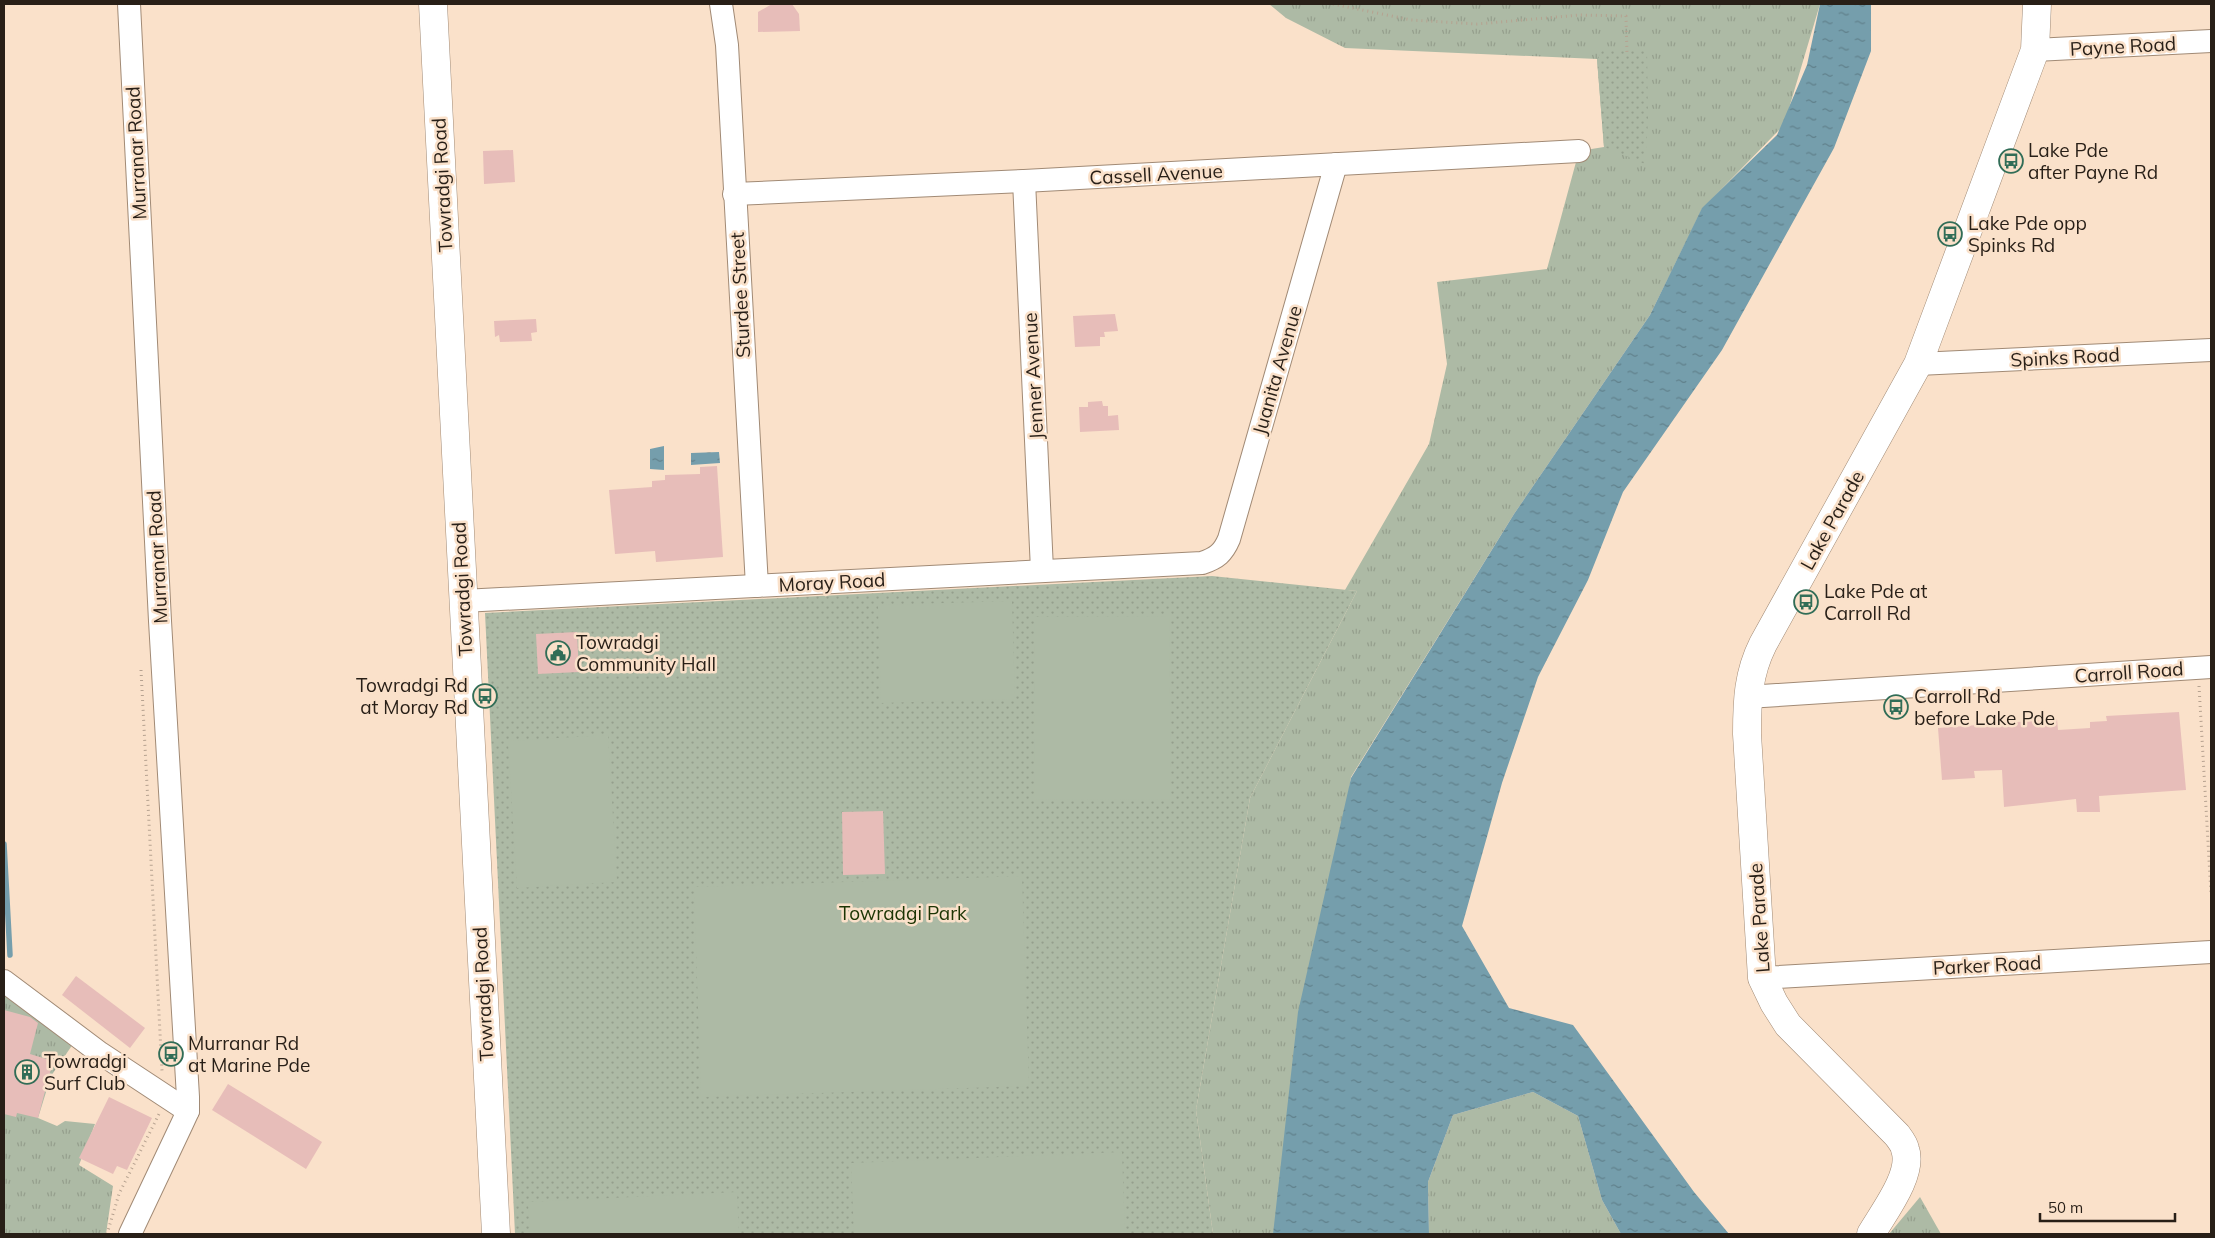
<svg xmlns="http://www.w3.org/2000/svg" width="2215" height="1238" viewBox="0 0 2215 1238" font-family="Mulish,sans-serif">
<style>
.grass{fill:url(#grass-tufts)}
.park{fill:url(#park-dots)}
.garden{fill:#adbaa5}
.water{fill:url(#water-ripples)}
.lines{fill:none;stroke-linecap:round;stroke-linejoin:round}
.stream{stroke:#759eac;stroke-width:5.5}
.building{fill:#e7bdb9}
.minor-casing{stroke:#a18a75;stroke-width:24}
.major-casing{stroke:#a18a75;stroke-width:29}
.path{stroke:#b6a290;stroke-width:3;stroke-dasharray:1 4;stroke-linecap:butt}
.minor{stroke:#fff;stroke-width:22}
.major{stroke:#fff;stroke-width:28}
.labels{text-anchor:middle;stroke-width:5;stroke-linejoin:round;paint-order:stroke}
.street-label{font-size:19px;fill:#281f17;stroke:#fae1ca}
.poi-label{font-size:19px;fill:#281f17;stroke:#fae1ca;text-anchor:start}
.park-label{font-size:19px;fill:#1c3504;stroke:#fae1ca}
</style>
<defs>
<pattern id="grass-tufts" width="24" height="20" patternUnits="userSpaceOnUse" patternTransform="scale(1.25)"><rect width="24" height="20" fill="#adbaa5"/><path d="M3 7l-1-3M5 7V3M7 7l1-3M15 17l-1-3M17 17v-4M19 17l1-3" fill="none" stroke="#959f8d"/></pattern>
<pattern id="park-dots" width="8" height="8" patternUnits="userSpaceOnUse" patternTransform="scale(1.25)"><rect width="8" height="8" fill="#adbaa5"/><path d="M2 2h.1M6 6h.1" fill="none" stroke="#959f8d" stroke-width="1.8" stroke-linecap="round"/></pattern>
<pattern id="water-ripples" width="26" height="14" patternUnits="userSpaceOnUse" patternTransform="scale(1.25)"><rect width="26" height="14" fill="#759eac"/><path d="M2 4q2-2 4 0t4 0M15 11q2-2 4 0t4 0" fill="none" stroke="#60808b"/></pattern>
</defs>
<rect width="100%" height="100%" fill="#fae1ca"/>
<g class="grass">
<path d="M1269 4H1820L1784 125 1702 209 1650 315 1514 514 1351 777 1277 1234H1213L1196 1110 1250 798 1357 591 1345 590 1429 444 1447 364 1437 282 1547 269 1579 151 1604 147 1597 59 1345 48 1286 18Z"/>
<path d="M4 989 73 1044 51 1076 38 1118 57 1126 65 1121 95 1124 79 1165 113 1186 106 1234H4Z"/>
<path d="M1533 1092 1578 1116 1602 1200 1621 1234H1429L1428 1182 1453 1115Z"/>
<path d="M1920 1197 1941 1234H1889Z"/>
</g>
<g class="park">
<path d="M1647 50 1648 122 1645 164 1604 147 1597 59 1602 51Z"/>
<path d="M1212 576 1357 591 1250 798 1196 1110 1213 1234H515L485 613Z"/>
</g>
<g class="garden">
<path d="M1012 601 1015 699 881 703 878 605Z"/>
<path d="M1169 616 1171 799 1035 800 1034 617Z"/>
<path d="M608 735 617 882 517 888 508 741Z"/>
<path d="M1022 876 1029 1086 701 1097 694 887Z"/>
<path d="M1122 1152 1125 1234H854L851 1163Z"/>
<path d="M737 1192 739 1234H530L528 1202Z"/>
</g>
<g class="water">
<path d="M1820 4H1871V51L1834 148 1722 350 1623 492 1588 580 1538 677 1502 783 1462 926 1509 1008 1573 1025 1694 1192 1729 1234H1621L1602 1200 1578 1116 1533 1092 1453 1115 1428 1182 1429 1234H1273L1298 1012 1351 778 1514 514 1650 315 1702 208 1777 135 1807 65Z"/>
<path d="M664 446V470L650 469V449Z"/>
<path d="M719 452 720 463 691 465V453Z"/>
</g>
<g class="lines">
<path class="stream" d="M4 844 10 955"/>
</g>
<g class="building">
<path d="M772 4H792L799 14 800 31 758 32V12Z"/>
<path d="M513 150 515 182 484 184 483 151Z"/>
<path d="M1115 314 1118 331 1104 332 1105 337H1100V346L1075 347 1073 316Z"/>
<path d="M536 319 537 332 531 333 532 341 500 342 499 335 495 337 494 321Z"/>
<path d="M1102 401 1103 406H1108V416L1118 415 1119 430 1080 432 1079 407H1088V402Z"/>
<path d="M717 466 723 557 656 562 655 551 615 554 609 490 652 487V481L665 480V475L700 474V467Z"/>
<path d="M577 632 579 672 538 674 536 634Z"/>
<path d="M2179 712 2186 790 2099 796 2100 812H2077L2076 799 2004 807 2002 770 1974 771 1975 778 1942 780 1938 728 2057 719 2058 730 2090 728V722L2107 721 2106 716Z"/>
<path d="M883 811 885 874 843 875 842 812Z"/>
<path d="M76 976 145 1028 130 1048 62 995Z"/>
<path d="M4 1010 30 1017 38 1023 30 1054 53 1061 38 1118 17 1113 16 1117 4 1114Z"/>
<path d="M228 1084 322 1142 306 1169 212 1110Z"/>
<path d="M109 1097 152 1118 127 1170 117 1166 113 1174 79 1158Z"/>
</g>
<g class="lines">
<g class="minor-casing">
<g id="minor">
<path d="M129 4 160 621 188 1097V1111L182 1124 130 1234"/>
<path d="M721 4 727 45 757 586"/>
<path d="M2035 50 2211 41"/>
<path d="M1024 181 1042 570"/>
<path d="M734 194 1024 181 1579 151"/>
<path d="M1918 364 2211 350"/>
<path d="M463 601 1202 563C1217 558 1223 553 1229 539L1336 164"/>
<path d="M1747 697 2211 667"/>
<path d="M1762 978 2211 952"/>
<path d="M4 981 100 1053 188 1111"/>
</g>
</g>
<g class="major-casing">
<g id="major">
<path d="M433 4 496 1234"/>
<path d="M1871 1234C1883 1213 1914 1174 1905 1149 1904 1144 1900 1139 1897 1135L1788 1025 1774 1003 1762 978 1747 734C1747 701 1748 674 1763 644L1918 364 2035 50 2037 4"/>
</g>
</g>
<g class="path">
<path d="M1333 4 1411 20 1477 24 1580 15 1626 16 1627 55"/>
<path d="M141 670 162 1071"/>
<path d="M2199 686 2211 894"/>
<path d="M107 1234 119 1194 159 1114"/>
</g>
<use href="#minor" class="minor"/>
<use href="#major" class="major"/>
</g>
<defs>
<g id="bus-ring" transform="scale(1.25)"><circle r="9.5" fill="#fae1ca" stroke="#316d57" stroke-width="1.5"/><path d="M-5-6H5V4H4V6H2V4H-2V6H-4V4H-5ZM-3.5-4V0h7V-4ZM-3.5 1.2v1.5H-2V1.2ZM2 1.2v1.5H3.5V1.2Z" fill="#316d57"/></g>
<g id="civic-ring" transform="scale(1.25)"><circle r="9.5" fill="#fae1ca" stroke="#316d57" stroke-width="1.5"/><path d="M-.6-6.5H3V-4.5H.6V-3L4-1V1h2V6H-6V1h2V-1L-.6-3ZM-1.2 2.5V6h2.4V2.5Z" fill="#316d57"/></g>
<g id="building-ring" transform="scale(1.25)"><circle r="9.5" fill="#fae1ca" stroke="#316d57" stroke-width="1.5"/><path d="M-4-6H4V6H1V3H-1V6H-4ZM-2.5-4.3h1.7v1.8h-1.7ZM.8-4.3h1.7v1.8H.8ZM-2.5-1h1.7V.8h-1.7ZM.8-1h1.7V.8H.8Z" fill="#316d57"/></g>
</defs>
<g fill-rule="evenodd">
<use href="#bus-ring" x="2011" y="161"/>
<use href="#bus-ring" x="1950" y="234"/>
<use href="#bus-ring" x="1806" y="602"/>
<use href="#civic-ring" x="558" y="653"/>
<use href="#bus-ring" x="485" y="696"/>
<use href="#bus-ring" x="1896" y="707"/>
<use href="#bus-ring" x="171" y="1054"/>
<use href="#building-ring" x="27" y="1072"/>
</g>
<g class="labels">
<g class="street-label">
<text transform="translate(2123 46) rotate(-3)" y="7">Payne Road</text>
<text transform="translate(136 153) rotate(-93)" y="7">Murranar Road</text>
<text transform="translate(1156 174) rotate(-3)" y="7">Cassell Avenue</text>
<text transform="translate(442 185) rotate(-93)" y="7">Towradgi Road</text>
<text transform="translate(740 295) rotate(-93)" y="7">Sturdee Street</text>
<text transform="translate(2065 357) rotate(-3)" y="7">Spinks Road</text>
<text transform="translate(1277 370) rotate(-74)" y="7">Juanita Avenue</text>
<text transform="translate(1033 376) rotate(-93)" y="7">Jenner Avenue</text>
<text transform="translate(1832 520) rotate(-61)" y="7">Lake Parade</text>
<text transform="translate(157 557) rotate(-93)" y="7">Murranar Road</text>
<text transform="translate(832 582) rotate(-3)" y="7">Moray Road</text>
<text transform="translate(462 589) rotate(-93)" y="7">Towradgi Road</text>
<text transform="translate(2129 672) rotate(-4)" y="7">Carroll Road</text>
<text transform="translate(1759 918) rotate(-94)" y="7">Lake Parade</text>
<text transform="translate(1987 965) rotate(-3)" y="7">Parker Road</text>
<text transform="translate(483 994) rotate(-93)" y="7">Towradgi Road</text>
</g>
<g class="poi-label">
<text x="2028" y="157">Lake Pde<tspan x="2028" dy="22">after Payne Rd</tspan></text>
<text x="1968" y="230">Lake Pde opp<tspan x="1968" dy="22">Spinks Rd</tspan></text>
<text x="1824" y="598">Lake Pde at<tspan x="1824" dy="22">Carroll Rd</tspan></text>
<text x="576" y="649">Towradgi<tspan x="576" dy="22">Community Hall</tspan></text>
<text x="468" y="692" text-anchor="end">Towradgi Rd<tspan x="468" dy="22">at Moray Rd</tspan></text>
<text x="1914" y="703">Carroll Rd<tspan x="1914" dy="22">before Lake Pde</tspan></text>
<text x="188" y="1050">Murranar Rd<tspan x="188" dy="22">at Marine Pde</tspan></text>
<text x="44" y="1068">Towradgi<tspan x="44" dy="22">Surf Club</tspan></text>
</g>
<g class="park-label">
<text x="903" y="920">Towradgi Park</text>
</g>
</g>
<rect width="2215" height="1238" fill="none" stroke="#281f17" stroke-width="10"/>
<path d="M2040 1213v8h135v-8" fill="none" stroke="#281f17" stroke-width="2.5"/>
<text x="2048" y="1213" font-size="15" fill="#281f17" stroke="#fae1ca" stroke-width="4" paint-order="stroke">50 m</text>
</svg>
